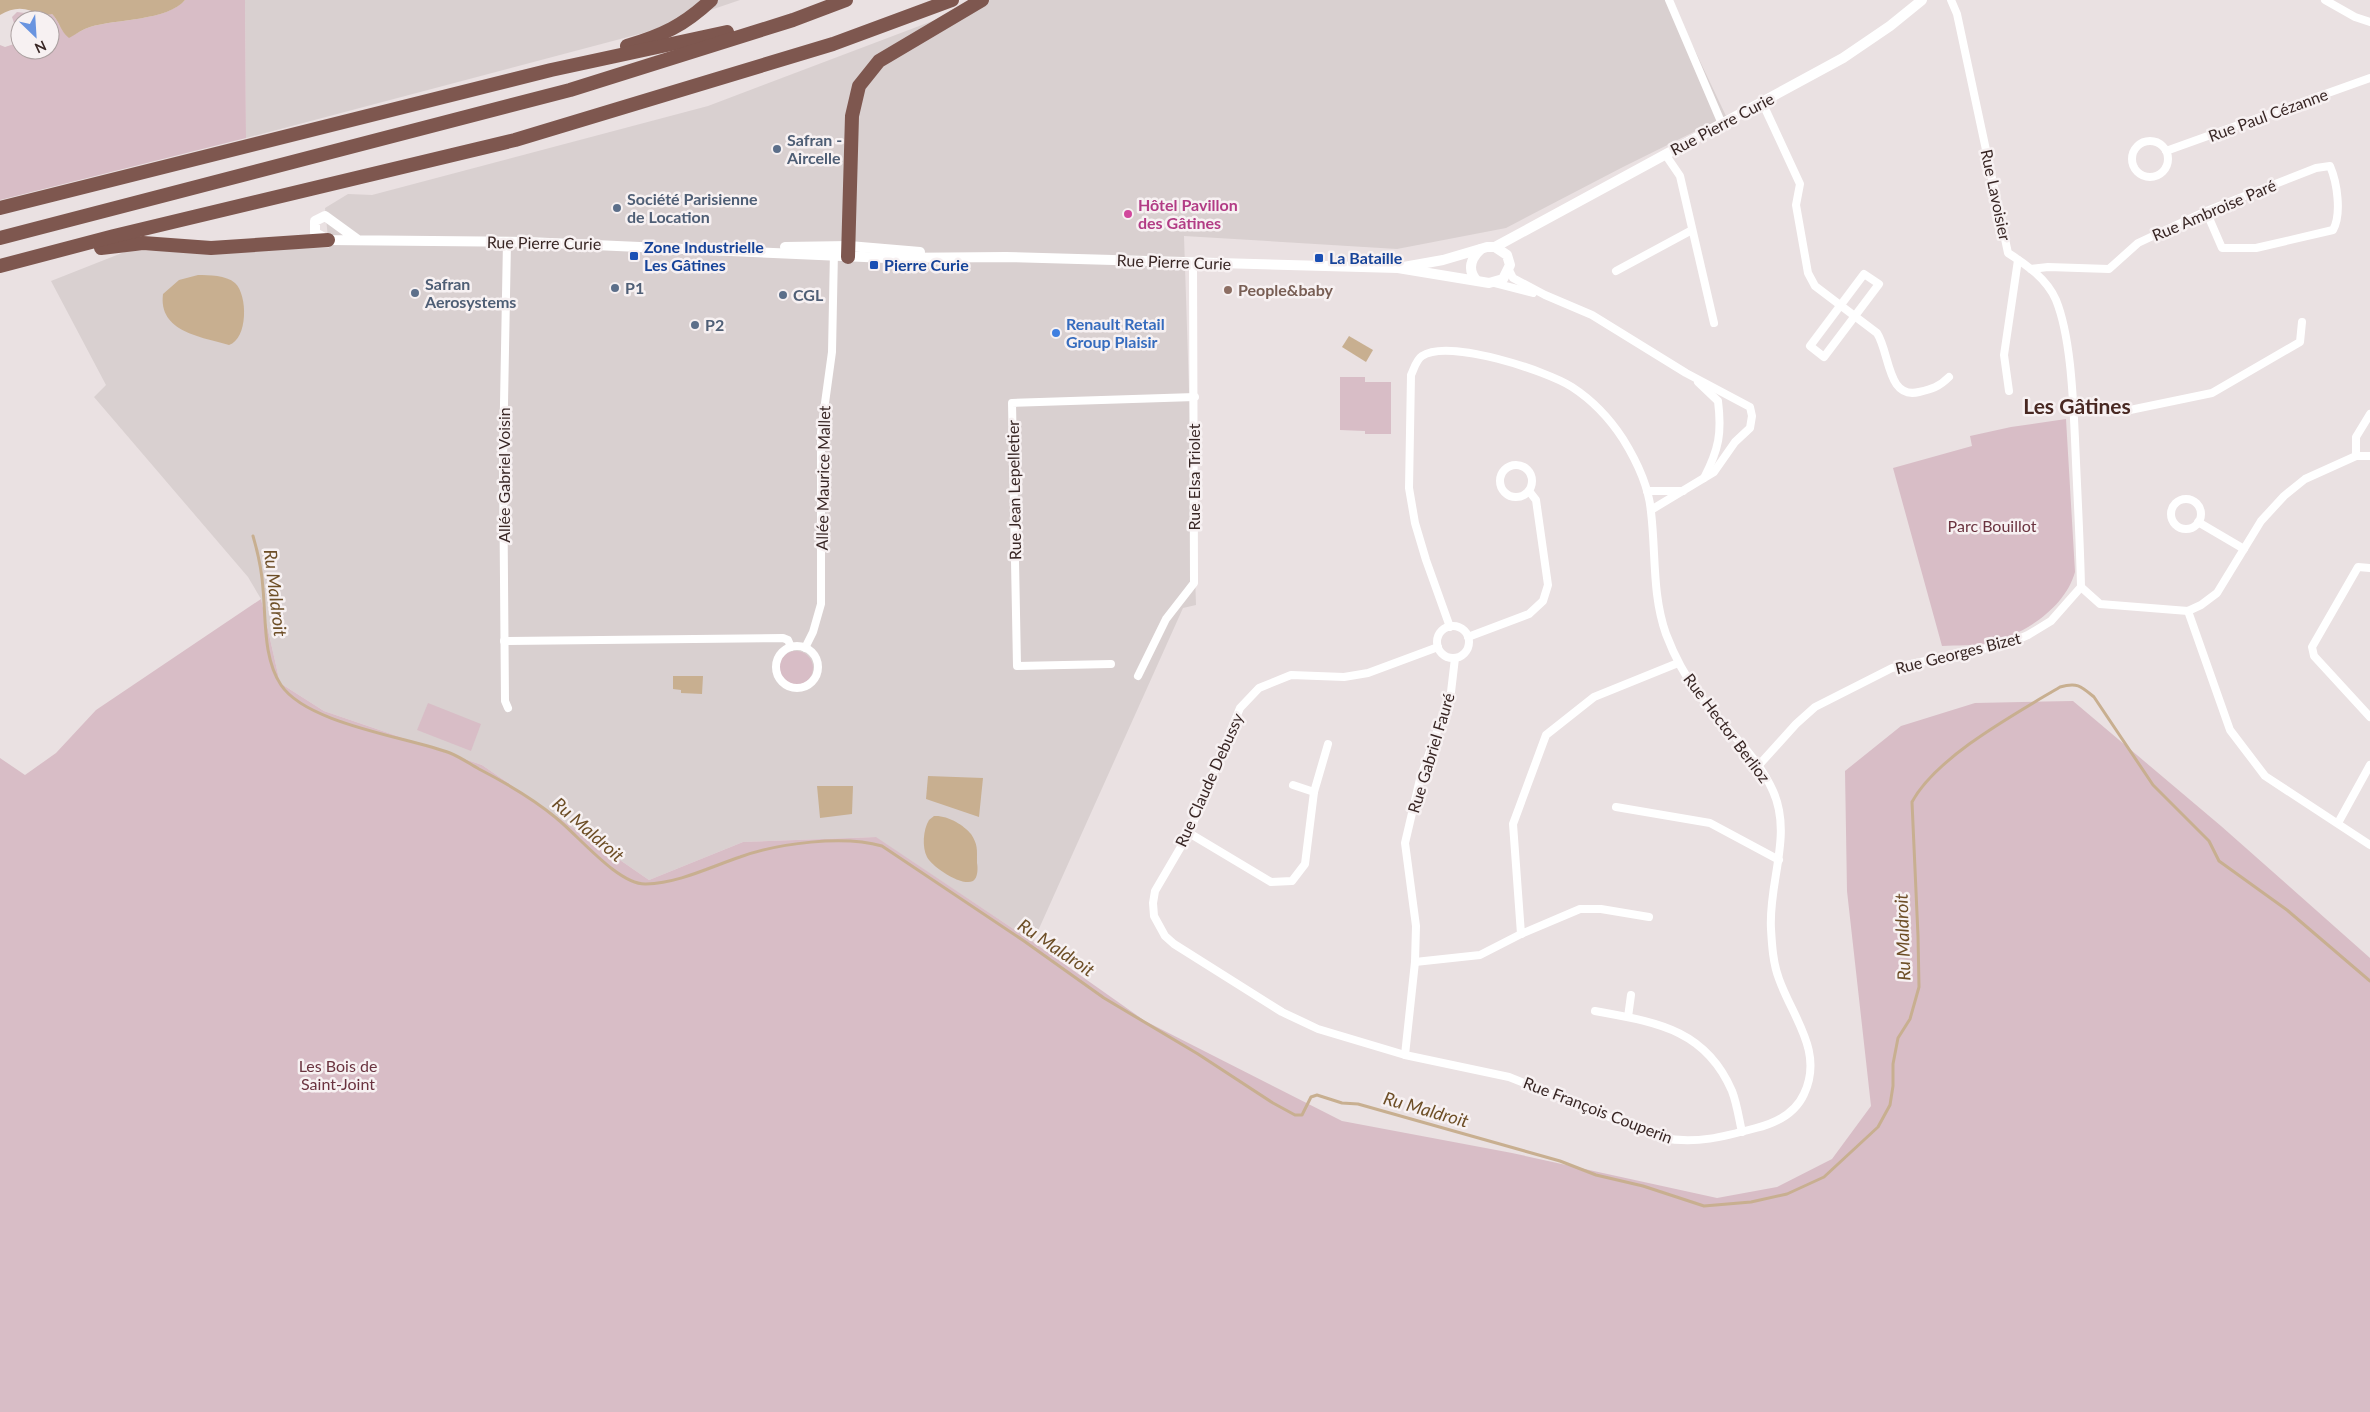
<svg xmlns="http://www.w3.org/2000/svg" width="2370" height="1412" viewBox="0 0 2370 1412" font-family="Lato,sans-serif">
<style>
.built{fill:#d9d0d0}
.green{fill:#d8bdc6}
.water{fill:#c8af90}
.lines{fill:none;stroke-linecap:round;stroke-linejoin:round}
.stream{stroke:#c8af90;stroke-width:3}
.minor{stroke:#fff;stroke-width:8}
.tertiary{stroke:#fff;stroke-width:10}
.trunk{stroke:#7e574f;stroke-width:14}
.service-dot{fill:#5c6f8a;stroke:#f7f1f2;stroke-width:2}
.hotel-dot{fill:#d1479c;stroke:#f7f1f2;stroke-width:2}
.transit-dot{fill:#1a4fb4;stroke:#f7f1f2;stroke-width:2}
.education-dot{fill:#8d6e63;stroke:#f7f1f2;stroke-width:2}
.shop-dot{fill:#3f7fe0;stroke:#f7f1f2;stroke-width:2}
.labels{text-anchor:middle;stroke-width:5;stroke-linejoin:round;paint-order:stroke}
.street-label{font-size:16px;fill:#382624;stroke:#f7f1f2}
.service-label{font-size:16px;font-weight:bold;fill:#4e5e75;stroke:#f7f1f2;text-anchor:start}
.hotel-label{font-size:16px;font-weight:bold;fill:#b23c85;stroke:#f7f1f2;text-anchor:start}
.transit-label{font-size:16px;font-weight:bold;fill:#164399;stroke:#f7f1f2;text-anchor:start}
.education-label{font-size:16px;font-weight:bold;fill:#785e54;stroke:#f7f1f2;text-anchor:start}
.shop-label{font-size:16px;font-weight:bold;fill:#366cbe;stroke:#f7f1f2;text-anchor:start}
.park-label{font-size:16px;fill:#6a333f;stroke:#f7f1f2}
.water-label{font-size:18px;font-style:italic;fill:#6d4e26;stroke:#f7f1f2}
.district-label{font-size:21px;font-weight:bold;fill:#482822;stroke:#f7f1f2}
</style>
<rect width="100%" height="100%" fill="#eae1e2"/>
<g class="built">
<path d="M245 0H740L643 33 246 138Z"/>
<path d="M988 0H1671L1726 116 1623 167 1506 228 1397 249 1184 236 1196 605 1183 608 1033 942 875 837 743 842 649 880 482 765 324 711 280 683 261 599 248 577 94 397 106 385 51 281 127 251 329 248 325 208 348 194 372 195 708 106Z"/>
</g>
<g class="green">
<path d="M185 0H245L246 138 0 200V45L5 47 14 44 16 29 12 17 17 12 25 13 33 20H20V50H50V20H39L45 14H52C60 22 60 31 69 37 76 34 83 29 90 27 116 19 167 21 185 0Z"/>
<path d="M1340 377H1365V382H1391V434H1365V431L1340 430Z"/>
<path d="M2066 419 2075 572C2065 608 2024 635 1988 643 1974 646 1957 645 1942 646L1893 468 1972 446 1970 436 2011 427Z"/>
<path d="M261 599 280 683 324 711 482 765 649 880 743 842 876 837 1033 942 1145 1021 1342 1121 1512 1153 1717 1198 1777 1187 1832 1159 1871 1106 1847 891 1845 771 1901 726 1975 703 2073 701 2221 826 2370 958V1412H0V758L25 775 56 753 96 710Z"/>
<circle cx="796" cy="668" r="17"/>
<path d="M428 703 481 724 471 751 417 730Z"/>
</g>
<g class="water">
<path d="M0 0H185C168 21 115 19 90 27 83 29 76 34 69 38 60 31 60 22 52 14L41 16C27 7 15 6 0 15Z"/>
<path d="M198 275C209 275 226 275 235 283 248 295 248 339 229 345 202 337 158 332 163 294L179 280Z"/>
<path d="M1349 336 1373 350 1366 362 1342 347Z"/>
<path d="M673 676H703L702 694 681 693V690L673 689Z"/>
<path d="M928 776 983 778 979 817 926 799Z"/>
<path d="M817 786H853L852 814 820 818Z"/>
<path d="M934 816C947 815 964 825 971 834 978 845 977 849 977 863 978 868 978 878 973 881 962 887 932 867 927 857 922 847 923 830 929 820Z"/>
</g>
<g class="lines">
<path class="stream" d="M253 536C258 553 262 571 263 589 266 619 263 658 281 685 307 724 407 737 450 753 460 757 470 764 479 769 506 783 532 798 555 817 578 835 618 885 646 884 679 883 710 867 740 857 779 843 843 835 882 846L1024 941 1104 998 1198 1054 1273 1103 1295 1115H1302L1311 1097 1317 1095 1342 1103 1358 1104 1560 1161 1596 1175 1643 1186 1704 1206 1751 1202 1787 1194 1824 1177 1878 1127 1890 1105 1893 1086V1064L1898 1038 1910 1019 1919 987 1918 936 1912 802C1936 757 2015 714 2060 687 2077 682 2081 686 2094 697L2153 785 2209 841 2219 861 2287 910 2370 981"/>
<g class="minor">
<path d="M1669 0 1722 124"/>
<path d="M1951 0 1957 14 2008 253C2027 265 2047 279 2056 300 2071 337 2073 399 2075 439 2077 489 2080 538 2081 587L2100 604 2188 611 2201 605 2217 593 2261 521 2284 496 2305 479 2356 456H2370"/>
<path d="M2325 0 2355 17 2370 22"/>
<path d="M1762 102 1800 184 1796 205 1808 273 1815 286 1877 333C1890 353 1887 400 1919 392 1932 389 1939 387 1949 377"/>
<circle cx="2150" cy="159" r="18"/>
<path d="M2166 151 2370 78"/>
<path d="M1665 154 1680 176 1714 323"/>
<path d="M507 241 503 458 505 701 508 708"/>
<path d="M2031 269 2048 267 2109 269 2138 243 2206 211 2209 210 2316 168 2330 166C2337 182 2342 214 2333 230L2256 248H2222L2206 211"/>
<path d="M1509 270 1513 278 1545 295 1592 315 1686 373 1750 407 1752 416 1750 428 1735 442 1714 472 1651 510"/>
<path d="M1616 271 1692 230"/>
<path d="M1864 274 1879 284 1824 357 1810 346Z"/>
<path d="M1494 283 1533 293"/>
<path d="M1698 382 1718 401C1722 433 1719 449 1704 478"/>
<path d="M2009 391 2004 355 2018 260"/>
<path d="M2073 402 2130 410 2212 393 2300 342 2302 322"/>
<path d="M2356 456V437L2370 414"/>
<circle cx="1516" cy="481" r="16"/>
<path d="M1647 491H1683"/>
<circle cx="2186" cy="514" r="15"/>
<path d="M2198 522 2244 549"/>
<path d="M2370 568 2358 567 2312 647 2314 656 2370 717"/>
<path d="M2188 611 2230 730 2265 776 2370 845"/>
<circle cx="1453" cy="642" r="16"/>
<path d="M1468 637 1529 614 1543 601 1548 585 1536 500 1529 491"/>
<path d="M504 641 783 638 788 640 791 647"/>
<circle cx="797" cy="667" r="21"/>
<path d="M1438 647 1368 673 1344 677 1291 675 1259 688 1240 708 1189 833 1155 891 1153 903 1154 916 1165 936 1174 944 1282 1012 1318 1029 1405 1055 1509 1077 1662 1138C1697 1144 1723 1137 1756 1128 1776 1123 1795 1114 1804 1094 1824 1052 1793 1018 1779 979 1773 963 1772 946 1771 929 1768 883 1793 835 1773 791 1756 753 1722 726 1698 693 1684 675 1674 655 1666 634 1652 595 1656 553 1651 512 1649 487 1636 460 1623 439 1610 419 1592 400 1572 387 1547 371 1448 338 1422 356 1416 360 1414 369 1411 375L1409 488 1415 523 1426 560 1450 627"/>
<path d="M805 648 813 632 821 604V432L832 352 834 251"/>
<path d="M1111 664 1017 666 1012 403 1195 397"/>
<path d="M1138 676 1166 619 1194 583 1193 263"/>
<path d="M1759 765 1796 724 1815 707 1892 668 2007 644 2028 635 2051 621 2081 587"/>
<path d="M1293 785 1314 792"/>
<path d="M1616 807 1710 823 1779 860"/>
<path d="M2338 823 2370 765"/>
<path d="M1189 833 1271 882 1292 881 1305 864 1314 792 1328 744"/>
<path d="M1521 934 1513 824 1546 735 1594 697 1678 663"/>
<path d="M1415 962 1480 955 1521 934 1580 909H1601L1649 917"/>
<path d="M1595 1011C1654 1022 1705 1028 1732 1091 1737 1104 1739 1119 1742 1132"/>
<path d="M1628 1017 1631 995"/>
<path d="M1405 1055 1415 962 1416 926 1405 843 1420 779 1451 692 1455 658"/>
</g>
<g class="tertiary">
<path d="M358 240 325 216 315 221V233L328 240 527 242 887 258 1006 257 1398 268 1489 283 1503 279 1510 265 1507 255 1495 247H1487L1443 260 1398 268"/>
<path d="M785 247 849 246 920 252"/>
<path d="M1495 247 1843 58 1890 26 1922 0"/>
<path d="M1476 280C1467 269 1471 258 1481 249"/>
</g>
<g class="trunk">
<path d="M627 46C663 35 683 26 711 0"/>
<path d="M0 208 551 70 727 32"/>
<path d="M0 238 570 90 793 20 846 0"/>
<path d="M101 248 143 243 211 248 328 240"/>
<path d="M848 257 852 116 859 86 879 61 982 0"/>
<path d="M0 266 114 236 515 140 833 44 952 0"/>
</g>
</g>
<g class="service-dot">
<circle cx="777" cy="149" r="5"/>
<circle cx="617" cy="208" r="5"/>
<circle cx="615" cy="288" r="5"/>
<circle cx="415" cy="293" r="5"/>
<circle cx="783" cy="295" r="5"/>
<circle cx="695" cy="325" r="5"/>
</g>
<circle class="hotel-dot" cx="1128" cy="214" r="5"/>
<g class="transit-dot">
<rect x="629" y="251" width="10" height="10" rx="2.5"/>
<rect x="1314" y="253" width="10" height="10" rx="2.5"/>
<rect x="869" y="260" width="10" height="10" rx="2.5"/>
</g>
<circle class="education-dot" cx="1228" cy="290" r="5"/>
<circle class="shop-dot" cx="1056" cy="333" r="5"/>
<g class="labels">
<g class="street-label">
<text transform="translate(2268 115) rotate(-20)" y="6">Rue Paul Cézanne</text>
<text transform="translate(1722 124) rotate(-28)" y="6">Rue Pierre Curie</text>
<text transform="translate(1996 195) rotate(78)" y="6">Rue Lavoisier</text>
<text transform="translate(2214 210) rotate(-23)" y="6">Rue Ambroise Paré</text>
<text transform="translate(544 243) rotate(1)" y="6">Rue Pierre Curie</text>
<text transform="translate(1174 262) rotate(2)" y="6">Rue Pierre Curie</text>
<text transform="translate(504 475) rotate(-90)" y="6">Allée Gabriel Voisin</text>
<text transform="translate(1194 477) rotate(-90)" y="6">Rue Elsa Triolet</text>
<text transform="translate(823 478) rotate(-89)" y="6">Allée Maurice Mallet</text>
<text transform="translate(1014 490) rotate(-91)" y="6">Rue Jean Lepelletier</text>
<text transform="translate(1958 653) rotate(-14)" y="6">Rue Georges Bizet</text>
<text transform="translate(1727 728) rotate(53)" y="6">Rue Hector Berlioz</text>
<text transform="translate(1431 753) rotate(-73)" y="6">Rue Gabriel Fauré</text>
<text transform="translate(1209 780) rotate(-66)" y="6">Rue Claude Debussy</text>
<text transform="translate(1598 1110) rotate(21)" y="6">Rue François Couperin</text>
</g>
<g class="service-label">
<text x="787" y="146">Safran -<tspan x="787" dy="18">Aircelle</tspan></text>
<text x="627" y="205">Société Parisienne<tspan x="627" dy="18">de Location</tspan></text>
<text x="425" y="290">Safran<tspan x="425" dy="18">Aerosystems</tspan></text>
<text x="625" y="294">P1</text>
<text x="793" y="301">CGL</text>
<text x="705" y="331">P2</text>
</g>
<g class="hotel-label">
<text x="1138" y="211">Hôtel Pavillon<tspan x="1138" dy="18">des Gâtines</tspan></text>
</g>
<g class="transit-label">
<text x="644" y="253">Zone Industrielle<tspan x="644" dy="18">Les Gâtines</tspan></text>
<text x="1329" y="264">La Bataille</text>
<text x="884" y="271">Pierre Curie</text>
</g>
<g class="education-label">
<text x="1238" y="296">People&amp;baby</text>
</g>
<g class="shop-label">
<text x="1066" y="330">Renault Retail<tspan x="1066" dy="18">Group Plaisir</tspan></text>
</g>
<g class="park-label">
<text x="1992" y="532">Parc Bouillot</text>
<text x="338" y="1072">Les Bois de<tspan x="338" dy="18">Saint-Joint</tspan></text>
</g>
<g class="water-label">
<text transform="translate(275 593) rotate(83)" y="6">Ru Maldroit</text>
<text transform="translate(588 830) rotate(41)" y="6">Ru Maldroit</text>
<text transform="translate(1903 937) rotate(-92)" y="6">Ru Maldroit</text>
<text transform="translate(1056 948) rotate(34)" y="6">Ru Maldroit</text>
<text transform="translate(1426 1110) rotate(16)" y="6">Ru Maldroit</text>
</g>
<g class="district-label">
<text x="2077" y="414">Les Gâtines</text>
</g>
</g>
<g transform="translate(35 35) rotate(155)"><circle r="24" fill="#f7f1f2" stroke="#aba0a0"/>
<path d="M0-4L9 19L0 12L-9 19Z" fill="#6994e0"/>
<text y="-8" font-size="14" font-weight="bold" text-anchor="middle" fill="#382624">N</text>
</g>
</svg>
